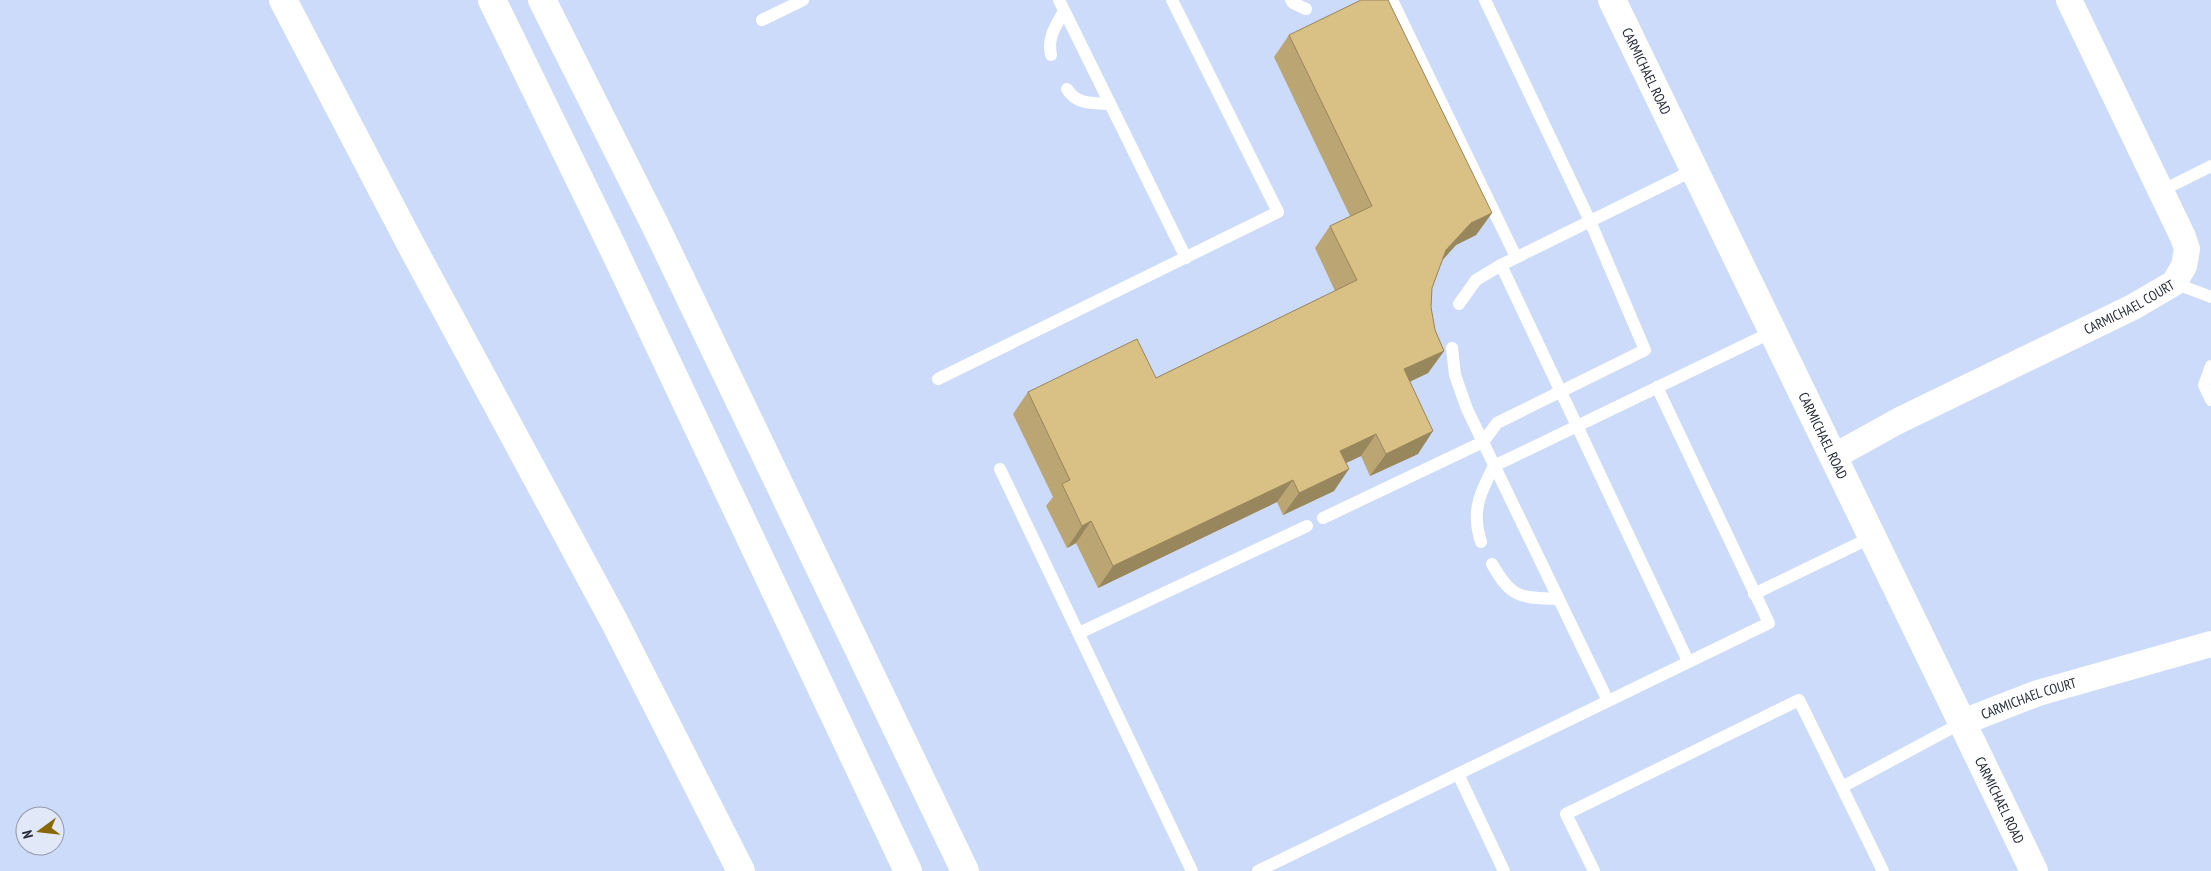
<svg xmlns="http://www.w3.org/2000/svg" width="2211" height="871" viewBox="0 0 2211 871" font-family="'PT Sans Narrow',sans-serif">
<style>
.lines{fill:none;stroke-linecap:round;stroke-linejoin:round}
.lane{stroke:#fff;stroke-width:12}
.street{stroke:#fff;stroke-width:26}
.secondary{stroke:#fff;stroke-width:28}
.highway{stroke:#fff;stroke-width:28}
.wall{fill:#bba572}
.shaded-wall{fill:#98865c}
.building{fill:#d9c084;stroke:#98865c}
.labels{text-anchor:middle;stroke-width:5;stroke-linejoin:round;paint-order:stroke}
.street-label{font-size:14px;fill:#1f2533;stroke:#e1e8f8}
</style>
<rect width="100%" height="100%" fill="#cddbfa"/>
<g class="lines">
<g class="lane">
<path d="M1059 0 1186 258"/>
<path d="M1291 0 1293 3 1306 9"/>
<path d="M1392 0 1516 257"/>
<path d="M762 20 803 0"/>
<path d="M1051 55C1047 37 1056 26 1064 11"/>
<path d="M1067 89C1077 105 1092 103 1110 104"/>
<path d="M2161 191 2211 166"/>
<path d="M1501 265 1688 661"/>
<path d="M2174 283 2211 297"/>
<path d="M1459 304 1476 280 1501 265 1694 170"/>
<path d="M1452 348 1455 375 1467 409 1608 701"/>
<path d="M2211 366 2204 385 2211 400"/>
<path d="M938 379 1278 212 1172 0"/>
<path d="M1000 469 1192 871"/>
<path d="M1323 518 1483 442 1497 423 1645 350 1590 221 1485 0"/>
<path d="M1481 542C1471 511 1480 493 1494 466L1772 332"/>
<path d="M1492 564C1512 599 1519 597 1558 599"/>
<path d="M1754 594 1872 537"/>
<path d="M1079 633 1307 526"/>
<path d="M1458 774 1504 871"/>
<path d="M1842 787 1963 722"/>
<path d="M1258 871 1769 623 1657 387"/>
<path d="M1594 871 1566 814 1799 700 1883 871"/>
</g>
<g class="street">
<path id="s1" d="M1833 457 1898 421 2133 307 2174 283 2184 266 2187 249 2183 237 2069 0"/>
<path id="s2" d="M1963 722 2038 693 2211 644"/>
</g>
<path class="secondary" id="s3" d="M1612 0 2034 871"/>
<g class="highway">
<path d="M283 0 411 245 614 621 741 871"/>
<path d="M492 0 612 246 908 871"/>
<path d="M542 0 655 225 965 871"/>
</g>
</g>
<path class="wall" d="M1289 35 1492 213 1476 235 1456 245 1443 259 1432 288 1431 307 1435 330 1444 351 1428 373 1410 382 1418 454 1370 476 1361 456 1346 463 1334 491 1283 515 1277 502 1098 588 1076 543 1067 548 1046 506 1053 497 1013 414 1028 392 1156 378 1335 291 1315 248 1330 226 1350 216 1274 57Z"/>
<g class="shaded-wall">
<path d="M1492 213 1476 235 1456 245 1431 273 1446 250 1471 223Z"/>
<path d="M1444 351 1428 373 1389 391 1404 369Z"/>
<path d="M1433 431 1418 454 1370 476 1386 454Z"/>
<path d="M1376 434 1361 456 1325 473 1340 451Z"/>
<path d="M1349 469 1334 491 1283 515 1299 493Z"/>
<path d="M1293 480 1277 502 1098 588 1113 566Z"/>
<path d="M1091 521 1076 543 1067 548 1082 526Z"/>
</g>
<path class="building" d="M1361 0H1388L1492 213 1471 223 1446 250 1432 288 1431 307 1435 330 1444 351 1404 369 1433 431 1386 454 1376 434 1340 451 1349 469 1299 493 1293 480 1113 566 1091 521 1082 526 1062 484 1070 480 1028 392 1137 339 1156 378 1357 280 1330 226 1372 206 1289 35Z"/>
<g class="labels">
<g class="street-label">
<text dy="5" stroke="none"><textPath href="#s3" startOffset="79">CARMICHAEL ROAD</textPath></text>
<text dy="5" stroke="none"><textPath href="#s1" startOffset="332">CARMICHAEL COURT</textPath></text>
<text dy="5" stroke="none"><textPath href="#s3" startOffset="484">CARMICHAEL ROAD</textPath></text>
<text dy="5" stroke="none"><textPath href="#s2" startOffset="70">CARMICHAEL COURT</textPath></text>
<text dy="5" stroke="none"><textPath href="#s3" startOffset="889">CARMICHAEL ROAD</textPath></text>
</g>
</g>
<g transform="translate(40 831) rotate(255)"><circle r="24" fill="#e1e8f8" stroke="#939aa9"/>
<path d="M0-4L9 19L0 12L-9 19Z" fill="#886804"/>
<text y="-8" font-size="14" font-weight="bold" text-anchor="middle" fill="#1f2533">N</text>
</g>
</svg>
